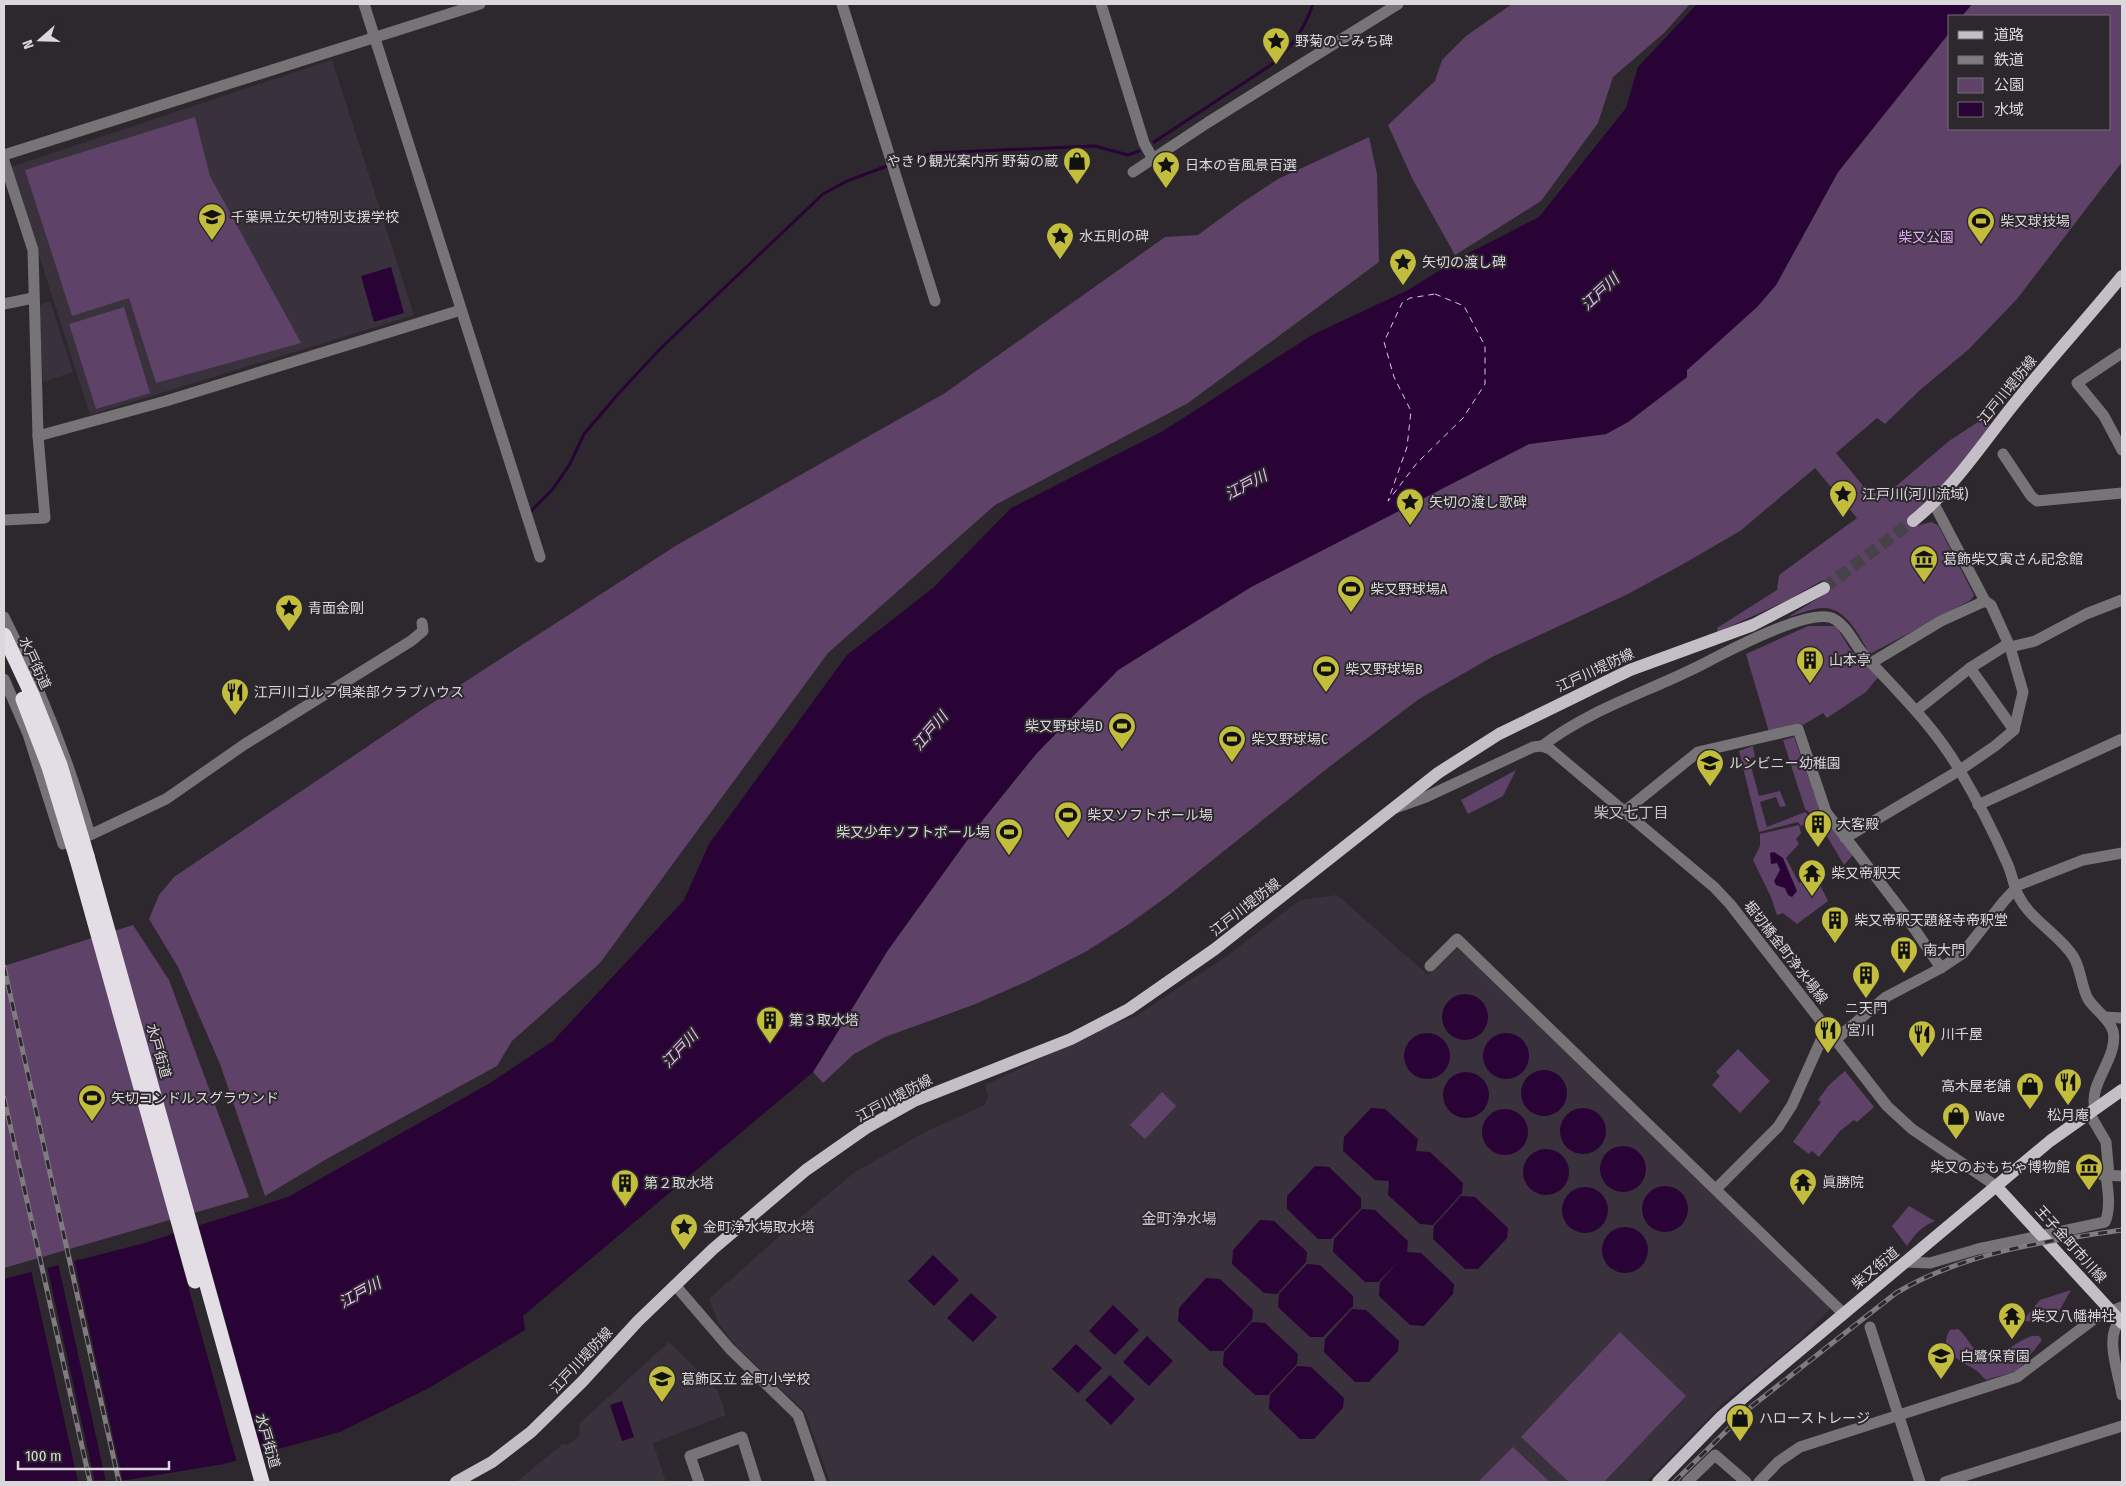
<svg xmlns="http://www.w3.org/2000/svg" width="2126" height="1486" viewBox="0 0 2126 1486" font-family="'Fira Sans Condensed','Noto Sans JP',sans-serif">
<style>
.built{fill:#39313c}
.green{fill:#5e4268}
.water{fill:#290335}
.pier{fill:#2d282e}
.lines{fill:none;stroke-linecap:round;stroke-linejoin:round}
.stream{stroke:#290335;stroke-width:3}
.ferry{stroke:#ebbdfd;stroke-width:1;stroke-dasharray:6 5;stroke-linecap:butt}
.major-tunnel{stroke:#474248;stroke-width:12;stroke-dasharray:12 6;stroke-linecap:butt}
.minor{stroke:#777478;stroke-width:11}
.major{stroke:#c4bfc6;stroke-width:12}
.highway{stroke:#e3dde5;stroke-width:15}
.rail-casing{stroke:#7f7b80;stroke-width:5}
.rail{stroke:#2d282e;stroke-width:3;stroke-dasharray:9;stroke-linecap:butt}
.highway-bridge{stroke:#e3dde5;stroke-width:15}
.labels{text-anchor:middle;stroke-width:4;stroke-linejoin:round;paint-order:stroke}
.poi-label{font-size:14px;fill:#dbd8dc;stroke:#2d282e;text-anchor:start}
.park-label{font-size:14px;fill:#e4aafa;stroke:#2d282e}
.street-label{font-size:14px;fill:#dbd8dc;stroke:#2d282e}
.water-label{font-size:15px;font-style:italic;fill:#ebbdfd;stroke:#2d282e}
.neighbourhood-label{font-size:15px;fill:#cac4cc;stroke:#2d282e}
</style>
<rect width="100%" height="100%" fill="#2d282e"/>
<g class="built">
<path d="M332 60 414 315 90 415 11 167Z"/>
<path d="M50 301 73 372 43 382 39 306Z"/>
<path d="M1337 895 1428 975 1457 946 1831 1308 1800 1340 1722 1404 1646 1482H830L805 1412 736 1346 719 1324 709 1299 802 1216 855 1172 927 1131 985 1105 988 1096 985 1085 1108 1026 1136 1016 1227 956 1300 900Z"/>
<path d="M669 1342 718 1391 726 1415 653 1443 666 1482H516L563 1444 568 1445 579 1436 580 1423Z"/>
</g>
<g class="green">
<path d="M1512 4H1690L1664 33 1613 77 1598 123 1541 201 1455 255 1413 180 1388 125 1435 81 1442 60 1466 36Z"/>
<path d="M1972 4H2122V162L2017 299 1969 349 1920 390 1885 424 1877 418 1836 453 1869 493H1888L1949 441 1984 418 1990 425 1917 526 1931 522 1938 525 1974 595 1971 600 1870 654C1860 638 1848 610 1826 608 1814 607 1799 614 1788 617L1830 591 1823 580 1788 600 1718 632 1717 628 1777 590 1779 575 1857 518 1815 468 1740 531 1685 563 1628 594 1492 657 1419 699 1329 767 1169 895 1129 924 1087 951 1030 980 973 1005 885 1037 854 1054 823 1083 813 1072 888 950 973 832 1036 754 1118 670 1251 587 1529 444 1606 434 1628 422 1687 377V370L1757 307 1776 285 1838 172 1950 32V129H2110V16H1962Z"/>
<path d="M195 117 210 176 301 343 156 383 129 298 72 316 25 170Z"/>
<path d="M1369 137 1377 174 1379 262 1188 403 995 505 828 653 600 963 512 1041 497 1066 330 1157 265 1196 220 1064 178 967 149 919 159 895 174 877 423 709 677 545 945 393 1165 237 1198 235 1240 204 1278 179Z"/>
<path d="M124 307 150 393 96 409 69 324Z"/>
<path d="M1808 626H1836L1850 649 1878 677 1866 692 1827 718 1823 713 1803 725 1800 723 1769 732 1746 654Z"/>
<path d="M1794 737 1822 816 1853 855 1844 865 1816 818 1805 809 1783 740Z"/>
<path d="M1753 746 1755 757 1749 759 1759 796 1780 791 1786 806 1780 807 1776 797 1760 802 1767 827 1805 812 1813 819 1801 826 1798 822 1759 832 1739 751Z"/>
<path d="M1516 770 1503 796 1468 814 1461 800Z"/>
<path d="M1799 825 1801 833 1796 839 1799 844 1786 858 1799 883 1815 875 1828 901 1797 924 1783 913 1777 915 1771 897 1753 860 1760 846V834Z"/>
<path d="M133 925 169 980 249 1197 4 1268V966Z"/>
<path d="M1738 1049 1770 1081 1740 1113 1712 1085 1720 1076 1716 1072Z"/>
<path d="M1845 1071 1874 1107 1857 1122 1854 1120 1840 1131 1819 1157 1812 1151 1809 1154 1793 1142 1821 1102 1818 1100 1829 1085Z"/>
<path d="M1162 1092 1176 1106 1145 1139 1130 1125Z"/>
<path d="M1909 1206 1935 1221C1922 1226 1914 1235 1907 1246L1892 1226Z"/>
<path d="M2071 1290 2054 1320 2046 1321 2042 1316 2034 1322 2025 1321 2024 1319 2040 1300Z"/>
<path d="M1958 1329C1967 1336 1970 1346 1978 1353 1996 1370 2020 1332 2039 1336L2042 1340 2018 1371 1986 1380C1982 1377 1981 1374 1977 1371 1962 1361 1936 1352 1950 1330Z"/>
<path d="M1620 1332 1686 1396 1604 1482H1569L1521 1437Z"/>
<path d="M1513 1447 1550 1482H1478Z"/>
</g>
<g class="water">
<path d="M1697 4H1972L1962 16H1950V32L1838 172 1776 285 1757 307 1687 370V377L1628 422 1606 434 1529 444 1251 587 1118 670 1036 754 973 832 888 950 813 1072 523 1316 525 1330 429 1388 340 1432 224 1464 127 1480 4 1482V1279L141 1244 288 1197 490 1083 553 1041 684 900 709 844 847 655 933 588 1011 508 1163 431 1312 335 1408 290 1463 256 1539 217 1626 108 1638 67Z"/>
<path d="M391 267 404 313 374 322 361 276Z"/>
<path d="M1774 852 1783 858 1797 891 1792 897 1788 895 1785 888 1776 885 1774 881 1780 870 1777 863 1771 864 1770 853Z"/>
<circle cx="1465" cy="1017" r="23"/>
<circle cx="1427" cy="1056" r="23"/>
<circle cx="1506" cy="1056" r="23"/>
<circle cx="1544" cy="1093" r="23"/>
<circle cx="1466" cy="1095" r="23"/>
<circle cx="1583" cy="1131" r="23"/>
<path d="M1371 1108 1385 1109 1418 1139 1416 1151 1430 1152 1463 1183 1462 1193 1433 1225 1420 1224 1388 1195 1389 1181 1375 1180 1343 1151 1344 1137Z"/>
<circle cx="1505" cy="1132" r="23"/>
<circle cx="1623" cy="1169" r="23"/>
<circle cx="1546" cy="1172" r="23"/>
<path d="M1315 1166 1329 1167 1361 1198V1208L1331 1239H1318L1287 1209V1196Z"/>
<circle cx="1665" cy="1209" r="23"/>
<circle cx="1585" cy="1210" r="23"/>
<path d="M1461 1196 1475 1197 1508 1228 1507 1238 1478 1269H1465L1433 1239 1434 1226Z"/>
<path d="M1362 1209 1375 1210 1408 1241 1407 1252 1421 1253 1454 1284 1453 1294 1424 1326 1410 1325 1379 1296 1380 1282 1400 1260 1378 1282H1365L1333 1252 1334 1239Z"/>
<path d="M1260 1220 1274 1221 1307 1252 1306 1262 1277 1294 1264 1293 1232 1264 1233 1250Z"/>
<circle cx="1625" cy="1250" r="23"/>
<path d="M933 1255 959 1280 934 1306 908 1281Z"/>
<path d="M1307 1264 1320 1265 1353 1296V1306L1323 1337H1310L1278 1307 1279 1294Z"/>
<path d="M1206 1278 1220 1279 1253 1310 1252 1320 1223 1351H1210L1178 1321 1179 1308Z"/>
<path d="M971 1293 997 1317 973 1342 947 1318Z"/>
<path d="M1113 1305 1139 1330 1115 1355 1089 1331Z"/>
<path d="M1352 1309 1366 1310 1399 1341 1398 1351 1369 1382H1355L1324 1352 1325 1339Z"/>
<path d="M1252 1322 1265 1323 1298 1354 1297 1364 1268 1395H1255L1223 1365 1224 1352Z"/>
<path d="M1147 1336 1173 1361 1149 1386 1123 1362Z"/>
<path d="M1076 1344 1102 1368 1078 1393 1052 1369Z"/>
<path d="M1297 1366 1311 1367 1344 1398 1343 1408 1314 1439H1300L1269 1409 1270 1395Z"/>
<path d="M1110 1375 1135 1399 1111 1425 1085 1400Z"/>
<path d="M622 1401 634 1437 622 1441 610 1405Z"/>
</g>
<g class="pier">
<path d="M198 1223 263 1455 237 1463 173 1232Z"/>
<path d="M74 1259 123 1482H106L58 1263Z"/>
<path d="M47 1266 95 1482H78L31 1270Z"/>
</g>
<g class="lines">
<g class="stream">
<path d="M1154 142 1271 65C1292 47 1304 30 1313 4"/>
<path d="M531 511 552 490 570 464 584 434 619 393 661 348 823 194 847 181 898 162 935 153 1095 146 1128 155 1139 151"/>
</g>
<path class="ferry" d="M1435 294 1464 306 1485 346V384L1463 418 1417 463 1388 501 1407 447 1411 411 1394 377 1384 342 1402 303 1410 298Z"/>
<path class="major-tunnel" d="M1824 588 1913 521"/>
<g class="minor">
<path d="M364 4 540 557"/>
<path d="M842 4 935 301"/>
<path d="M1101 4 1144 143 1153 159"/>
<path d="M4 155 480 4"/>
<path d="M4 161 33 250 38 436 45 518 4 520"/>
<path d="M1133 172 1207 123 1398 4"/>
<path d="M4 304 33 298"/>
<path d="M2122 353 2077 383 2104 416 2122 450"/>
<path d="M38 436 166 401 461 310"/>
<path d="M2003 454 2031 496 2037 501 2122 493"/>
<path d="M4 617C40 687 68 759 90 835L166 799 245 744 411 641 423 631 422 623"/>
<path d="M2010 647 2035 641 2086 614 2122 600"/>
<path d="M1871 663 1941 621 1985 601 1934 504"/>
<path d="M1970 668 2014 730"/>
<path d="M4 679 28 734 63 844"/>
<path d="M1917 710 1970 668 2008 644"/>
<path d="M1542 746C1590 709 1648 692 1701 665 1724 653 1808 608 1832 618 1846 624 1854 644 1864 655 1898 692 1935 727 1960 771 1978 801 1994 833 2008 865 2012 875 2014 886 2018 895 2031 921 2058 933 2073 956 2081 968 2081 986 2088 999 2095 1010 2109 1018 2113 1031 2119 1058 2088 1082 2095 1109"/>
<path d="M1978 805 2122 739"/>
<path d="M1395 808 1426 797 1533 747 1542 746 1550 749 1714 887 1730 904 1887 1106 1912 1129 1996 1186"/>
<path d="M1625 811 1698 752 1798 729 1826 812 1905 915 1941 968"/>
<path d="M1845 838 1960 770 1995 746 2014 730 2023 692 2010 647 1991 605 1985 601"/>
<path d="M1430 966 1457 939 1844 1314"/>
<path d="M2104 1017 2122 1018"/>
<path d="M1835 1040 1886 997 1941 968 1962 954 2004 901 2019 885 2083 860 2122 853"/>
<path d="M2089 1113 2106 1142 2109 1176"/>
<path d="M2102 1175 2122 1176"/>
<path d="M1716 1189 1778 1127 1792 1105 1826 1029"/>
<path d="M1906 1262 1930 1263 1978 1249 2105 1222C2111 1209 2108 1189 2106 1176"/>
<path d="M675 1285 730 1349 798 1415 821 1482"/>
<path d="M2120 1321C2104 1337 2119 1374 2122 1395"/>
<path d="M1870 1327 1920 1482"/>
<path d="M699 1482 690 1456 742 1437 756 1482"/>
<path d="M1687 1482 1715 1455 1746 1482"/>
<path d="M1759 1482 1778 1462 1800 1447 2017 1377 2098 1316 2122 1307"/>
<path d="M1945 1482 2122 1426"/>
</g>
<g class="major">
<path d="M1913 521C1954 488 1982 444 2014 404 2049 360 2087 319 2122 276"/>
<path d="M1996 1186 2122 1323"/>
<path d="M456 1482 492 1462 531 1432 582 1382 638 1321 713 1249 806 1170 866 1128 914 1101 1071 1039 1129 1009 1215 949 1438 773 1499 734 1630 670 1753 625 1824 588"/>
<path d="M1658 1482 1722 1416 1756 1387 2050 1141 2122 1090"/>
</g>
<g class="highway">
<path d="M87 856 262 1482"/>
<path d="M77 859 195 1281"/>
</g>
<g class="rail-casing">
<g id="rail">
<path d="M4 967 119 1482"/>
<path d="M4 1098 90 1482"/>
<path d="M1674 1482 1752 1406 1896 1293C1963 1253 2045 1241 2122 1230"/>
</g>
</g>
<use href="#rail" class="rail"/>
<g class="highway-bridge">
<path d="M4 635 33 697 60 765 87 856"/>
<path d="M23 699 49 767 77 859"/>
</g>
</g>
<defs>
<g id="sight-pin" transform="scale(1.4375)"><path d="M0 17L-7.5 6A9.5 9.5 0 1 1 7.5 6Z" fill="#c3bd3e" stroke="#2d282e"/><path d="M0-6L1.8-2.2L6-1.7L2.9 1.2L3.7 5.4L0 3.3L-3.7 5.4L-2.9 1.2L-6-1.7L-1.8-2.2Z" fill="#111"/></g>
<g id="shop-pin" transform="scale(1.4375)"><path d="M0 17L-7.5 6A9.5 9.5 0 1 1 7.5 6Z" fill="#c3bd3e" stroke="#2d282e"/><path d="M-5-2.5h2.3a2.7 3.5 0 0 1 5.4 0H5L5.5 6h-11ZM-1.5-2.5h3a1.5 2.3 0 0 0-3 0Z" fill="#111"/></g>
<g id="school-pin" transform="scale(1.4375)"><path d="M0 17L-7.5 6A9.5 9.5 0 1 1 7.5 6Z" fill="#c3bd3e" stroke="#2d282e"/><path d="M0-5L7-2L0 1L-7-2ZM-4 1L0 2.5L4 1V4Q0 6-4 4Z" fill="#111"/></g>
<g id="stadium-pin" transform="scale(1.4375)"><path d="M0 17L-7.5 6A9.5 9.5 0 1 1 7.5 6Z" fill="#c3bd3e" stroke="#2d282e"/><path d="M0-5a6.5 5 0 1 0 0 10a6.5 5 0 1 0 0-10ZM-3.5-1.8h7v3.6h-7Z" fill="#111"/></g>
<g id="museum-pin" transform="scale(1.4375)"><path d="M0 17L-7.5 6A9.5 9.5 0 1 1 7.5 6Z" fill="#c3bd3e" stroke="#2d282e"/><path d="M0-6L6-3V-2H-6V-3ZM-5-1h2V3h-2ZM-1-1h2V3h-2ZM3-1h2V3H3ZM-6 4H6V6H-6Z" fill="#111"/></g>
<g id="building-pin" transform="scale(1.4375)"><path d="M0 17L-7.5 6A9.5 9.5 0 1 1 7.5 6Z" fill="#c3bd3e" stroke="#2d282e"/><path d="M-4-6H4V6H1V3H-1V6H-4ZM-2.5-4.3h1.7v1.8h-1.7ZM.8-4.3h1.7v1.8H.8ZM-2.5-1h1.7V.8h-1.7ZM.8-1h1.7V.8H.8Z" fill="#111"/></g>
<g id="restaurant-pin" transform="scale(1.4375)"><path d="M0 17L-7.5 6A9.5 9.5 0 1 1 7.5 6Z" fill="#c3bd3e" stroke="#2d282e"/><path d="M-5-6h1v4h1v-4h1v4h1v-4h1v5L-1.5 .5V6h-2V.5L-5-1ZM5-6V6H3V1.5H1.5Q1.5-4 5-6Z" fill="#111"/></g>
<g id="temple-pin" transform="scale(1.4375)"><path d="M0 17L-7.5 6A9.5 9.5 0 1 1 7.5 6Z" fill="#c3bd3e" stroke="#2d282e"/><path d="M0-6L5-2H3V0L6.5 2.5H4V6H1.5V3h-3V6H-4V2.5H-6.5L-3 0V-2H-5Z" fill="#111"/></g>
</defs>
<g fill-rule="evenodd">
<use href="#sight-pin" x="1276" y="41"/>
<use href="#shop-pin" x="1077" y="161"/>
<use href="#sight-pin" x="1166" y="165"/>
<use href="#school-pin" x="212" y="217"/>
<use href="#stadium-pin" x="1981" y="221"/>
<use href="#sight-pin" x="1060" y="236"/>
<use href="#sight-pin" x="1403" y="262"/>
<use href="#sight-pin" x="1843" y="494"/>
<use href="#sight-pin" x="1410" y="502"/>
<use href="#museum-pin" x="1924" y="559"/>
<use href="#stadium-pin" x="1351" y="589"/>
<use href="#sight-pin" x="289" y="608"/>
<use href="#building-pin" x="1810" y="660"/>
<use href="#stadium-pin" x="1326" y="669"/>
<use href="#restaurant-pin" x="235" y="692"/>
<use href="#stadium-pin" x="1122" y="726"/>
<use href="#stadium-pin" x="1232" y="739"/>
<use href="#school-pin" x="1710" y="763"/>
<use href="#stadium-pin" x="1068" y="815"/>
<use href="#building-pin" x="1818" y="824"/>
<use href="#stadium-pin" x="1009" y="832"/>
<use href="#temple-pin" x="1812" y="873"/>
<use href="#building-pin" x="1835" y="920"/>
<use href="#building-pin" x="1904" y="950"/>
<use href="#building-pin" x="1866" y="975"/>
<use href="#building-pin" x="770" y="1020"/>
<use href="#restaurant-pin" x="1828" y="1030"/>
<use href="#restaurant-pin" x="1922" y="1034"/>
<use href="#restaurant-pin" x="2068" y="1082"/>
<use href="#shop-pin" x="2030" y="1086"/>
<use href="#stadium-pin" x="92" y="1098"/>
<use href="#shop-pin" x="1956" y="1116"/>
<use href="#museum-pin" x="2089" y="1167"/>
<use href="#temple-pin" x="1803" y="1182"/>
<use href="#building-pin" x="625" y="1183"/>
<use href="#sight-pin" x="684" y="1227"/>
<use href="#temple-pin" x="2012" y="1316"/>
<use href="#school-pin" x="1941" y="1356"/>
<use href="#school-pin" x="662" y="1379"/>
<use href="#shop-pin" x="1740" y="1418"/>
</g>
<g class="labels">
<g class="poi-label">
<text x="1295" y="46">野菊のこみち碑</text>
<text x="1058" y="166" text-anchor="end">やきり観光案内所 野菊の蔵</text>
<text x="1185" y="170">日本の音風景百選</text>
<text x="231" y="222">千葉県立矢切特別支援学校</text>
<text x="2000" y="226">柴又球技場</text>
<text x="1079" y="241">水五則の碑</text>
<text x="1422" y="267">矢切の渡し碑</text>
<text x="1862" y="499">江戸川(河川流域)</text>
<text x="1429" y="507">矢切の渡し歌碑</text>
<text x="1943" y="564">葛飾柴又寅さん記念館</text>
<text x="1370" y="594">柴又野球場A</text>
<text x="308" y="613">青面金剛</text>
<text x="1829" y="665">山本亭</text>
<text x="1345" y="674">柴又野球場B</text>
<text x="254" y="697">江戸川ゴルフ倶楽部クラブハウス</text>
<text x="1103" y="731" text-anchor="end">柴又野球場D</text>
<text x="1251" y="744">柴又野球場C</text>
<text x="1729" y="768">ルンビニー幼稚園</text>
<text x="1087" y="820">柴又ソフトボール場</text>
<text x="1837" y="829">大客殿</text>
<text x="990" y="837" text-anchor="end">柴又少年ソフトボール場</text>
<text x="1831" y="878">柴又帝釈天</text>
<text x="1854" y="925">柴又帝釈天題経寺帝釈堂</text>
<text x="1923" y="955">南大門</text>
<text x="1866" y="1013" text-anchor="middle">ニ天門</text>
<text x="789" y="1025">第３取水塔</text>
<text x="1847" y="1035">宮川</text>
<text x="1941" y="1039">川千屋</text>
<text x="2011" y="1091" text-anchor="end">高木屋老舗</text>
<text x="111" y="1103">矢切コンドルスグラウンド</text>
<text x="2068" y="1120" text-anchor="middle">松月庵</text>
<text x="1975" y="1121">Wave</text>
<text x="2070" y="1172" text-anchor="end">柴又のおもちゃ博物館</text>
<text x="1822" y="1187">眞勝院</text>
<text x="644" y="1188">第２取水塔</text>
<text x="703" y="1232">金町浄水場取水塔</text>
<text x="2031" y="1321">柴又八幡神社</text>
<text x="1960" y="1361">白鷺保育園</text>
<text x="681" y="1384">葛飾区立 金町小学校</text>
<text x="1759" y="1423">ハローストレージ</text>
</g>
<g class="park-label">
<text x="1926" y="242">柴又公園</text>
</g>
<g class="street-label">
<text transform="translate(2007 390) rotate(-51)" y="5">江戸川堤防線</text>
<text transform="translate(35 663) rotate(65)" y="5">水戸街道</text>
<text transform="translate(1595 670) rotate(-25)" y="5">江戸川堤防線</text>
<text transform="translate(1245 907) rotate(-38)" y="5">江戸川堤防線</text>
<text transform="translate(1786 952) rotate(52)" y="5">堀切橋金町浄水場線</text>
<text transform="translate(159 1051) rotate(74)" y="5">水戸街道</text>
<text transform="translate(894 1098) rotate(-28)" y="5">江戸川堤防線</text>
<text transform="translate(2071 1244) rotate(48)" y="5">王子金町市川線</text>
<text transform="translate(1875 1268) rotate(-40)" y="5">柴又街道</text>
<text transform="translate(581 1360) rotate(-47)" y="5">江戸川堤防線</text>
<text transform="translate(268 1441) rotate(74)" y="5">水戸街道</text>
</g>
<g class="water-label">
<text transform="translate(1600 292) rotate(-43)" y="5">江戸川</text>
<text transform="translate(1246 485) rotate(-28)" y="5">江戸川</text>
<text transform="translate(930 731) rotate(-50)" y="5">江戸川</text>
<text transform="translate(680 1049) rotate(-47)" y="5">江戸川</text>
<text transform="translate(360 1293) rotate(-29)" y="5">江戸川</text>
</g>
<g class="neighbourhood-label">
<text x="1631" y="818">柴又七丁目</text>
<text x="1179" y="1224">金町浄水場</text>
</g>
</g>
<rect width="2126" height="1486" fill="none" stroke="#dbd8dc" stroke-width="10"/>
<rect x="1948" y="15" width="162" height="115" fill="#2d282e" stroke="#736e74"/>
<rect x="1958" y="31" width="25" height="8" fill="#c4bfc6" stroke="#736e74"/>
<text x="1994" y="40" font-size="15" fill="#dbd8dc">道路</text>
<rect x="1958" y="56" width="25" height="8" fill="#7f7b80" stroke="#736e74"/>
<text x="1994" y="65" font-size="15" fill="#dbd8dc">鉄道</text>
<rect x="1958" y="78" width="25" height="15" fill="#5e4268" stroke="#736e74"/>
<text x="1994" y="90" font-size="15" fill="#dbd8dc">公園</text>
<rect x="1958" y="102" width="25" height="15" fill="#290335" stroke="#736e74"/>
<text x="1994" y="115" font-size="15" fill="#dbd8dc">水域</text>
<g transform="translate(40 40) rotate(250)" stroke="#2d282e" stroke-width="4" paint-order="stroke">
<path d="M0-4L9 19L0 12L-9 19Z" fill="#dbd8dc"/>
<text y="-8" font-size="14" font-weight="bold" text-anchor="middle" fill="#dbd8dc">N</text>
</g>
<path d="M18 1461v8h151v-8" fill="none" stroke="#dbd8dc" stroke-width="2.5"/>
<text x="25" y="1461" font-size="15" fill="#dbd8dc" stroke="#2d282e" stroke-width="4" paint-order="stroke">100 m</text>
</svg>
